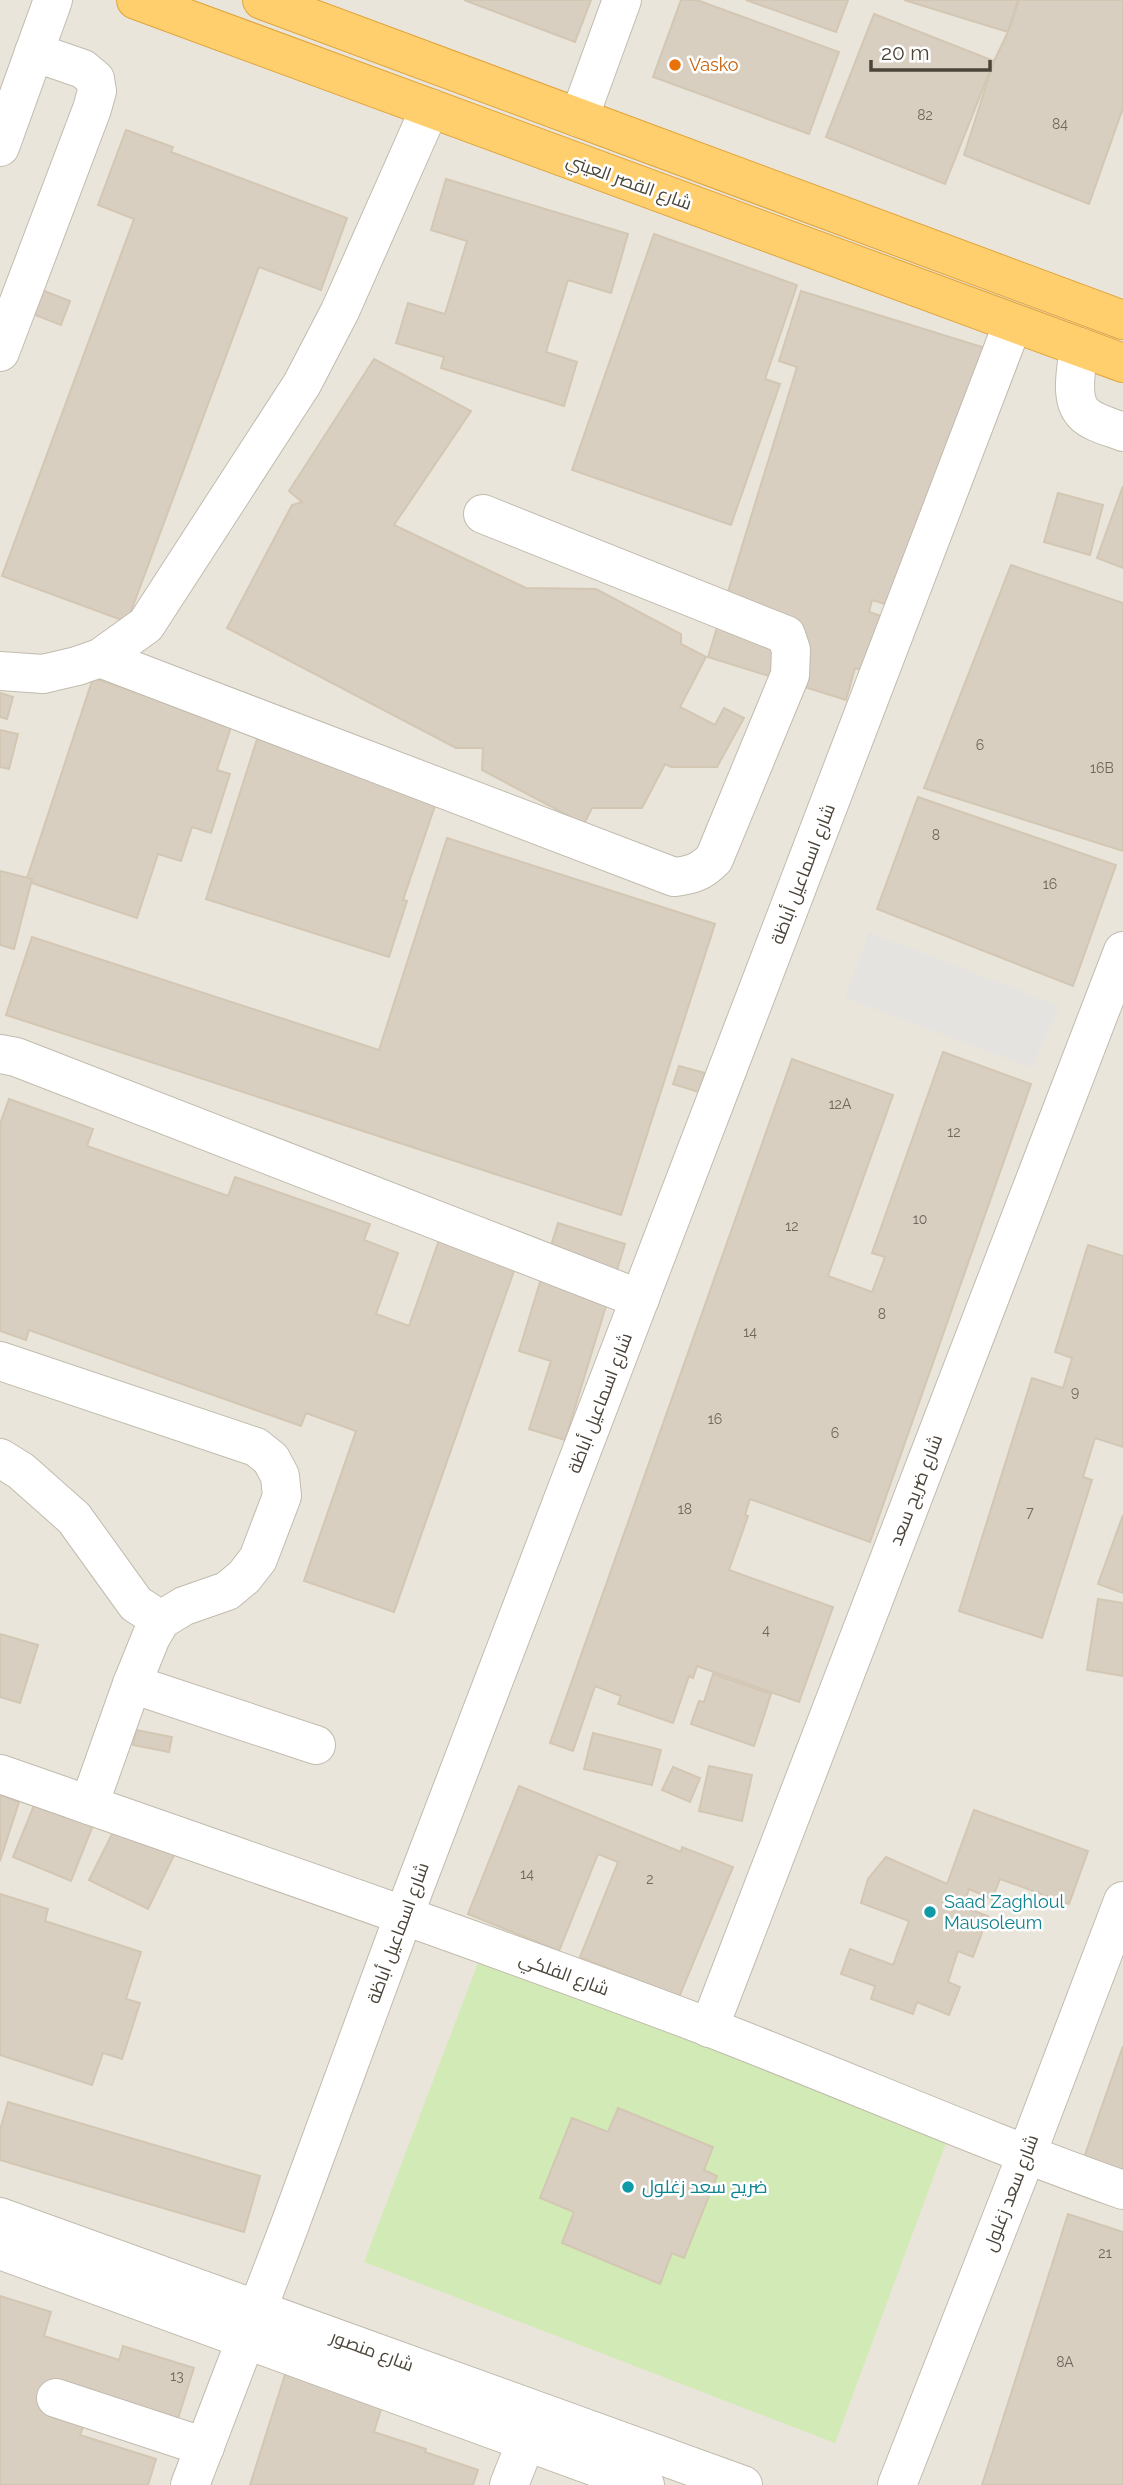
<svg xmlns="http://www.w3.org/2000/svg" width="1123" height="2485" viewBox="0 0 1123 2485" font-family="Raleway,Cairo,sans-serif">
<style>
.residential{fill:#eae5da}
.green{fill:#d2eab5}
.parking{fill:#e5e3e0}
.building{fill:#d8cfc1;stroke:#d3c7b4;stroke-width:2}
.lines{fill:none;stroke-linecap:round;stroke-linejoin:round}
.minor-casing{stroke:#c2bbae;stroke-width:40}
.highway-casing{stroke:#e0a43c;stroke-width:40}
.minor{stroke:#fff;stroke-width:38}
.highway{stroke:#ffcf6e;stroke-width:38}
.food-dot{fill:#e8710a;stroke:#fff;stroke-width:2.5}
.culture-dot{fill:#0f9aa8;stroke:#fff;stroke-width:2.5}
.labels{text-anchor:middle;stroke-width:5;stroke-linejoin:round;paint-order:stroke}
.number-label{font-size:14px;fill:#6e675b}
.food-label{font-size:18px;fill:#c56008;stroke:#fff;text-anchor:start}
.street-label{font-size:18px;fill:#4b4439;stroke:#fff}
.culture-label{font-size:18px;fill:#0d838f;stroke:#fff;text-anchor:start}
</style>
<rect width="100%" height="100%" fill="#f6f3ec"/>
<rect class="residential" x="0" y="0" width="1123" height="2485"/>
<path class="green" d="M481 1955 949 2135 835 2443 364 2262Z"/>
<path class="parking" d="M869 932 1060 1006 1032 1068 845 998Z"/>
<g class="building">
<path d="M464 0H591L575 42Z"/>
<path d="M681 0H697L839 52 809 134 653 77Z"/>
<path d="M746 0H848L836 32Z"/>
<path d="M904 0H1018L1008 32Z"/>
<path d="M1019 0H1123V108L1089 204 964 155 994 61 1008 32Z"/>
<path d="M874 14 994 61 945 184 826 137Z"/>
<path d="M126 130 173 147 171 152 347 218 321 290 259 267 127 622 2 576 134 219 98 205Z"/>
<path d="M446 179 628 234 611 293 568 280 546 352 577 362 564 406 441 368 444 357 396 343 408 303 445 314 467 241 431 230Z"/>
<path d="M654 234 797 285 765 379 780 384 731 525 572 470Z"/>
<path d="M14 279 70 301 61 325 4 303Z"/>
<path d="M801 291 998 352 915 613 872 600 869 612 905 624 889 678 855 668 846 700 708 657 797 367 779 361Z"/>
<path d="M374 359 471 411 394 525 526 588 596 589 681 634V644L706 657 680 707 715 725 724 708 744 718 717 767H671L665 764 642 808H592L584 824 482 770 483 748H456L227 628 292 505 302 502 289 491Z"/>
<path d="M1123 486V568L1097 558Z"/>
<path d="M1058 493 1103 505 1090 555 1044 542Z"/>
<path d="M1011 565 1123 603V851L924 788Z"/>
<path d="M93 678 232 724 217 770 230 774 211 833 192 827 181 861 158 854 137 918 26 881Z"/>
<path d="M0 693 13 697 7 719 0 717Z"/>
<path d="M0 730 18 734 9 769 0 767Z"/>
<path d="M259 733 440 791 403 900 407 901 389 957 206 899Z"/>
<path d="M918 797 1116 865 1073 986 877 909Z"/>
<path d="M447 838 715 924 621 1215 6 1015 32 937 379 1050Z"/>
<path d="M0 871 32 879 14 949 0 945Z"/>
<path d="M943 1052 1031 1084 870 1542 750 1499 745 1515 748 1516 729 1570 833 1607 799 1702 697 1666 693 1678 689 1676 673 1723 618 1704 621 1696 595 1686 573 1751 550 1743 792 1059 893 1095 828 1276 872 1292 885 1257 872 1253Z"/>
<path d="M679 1066 705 1073 699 1092 673 1084Z"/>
<path d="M9 1099 93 1129 87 1146 228 1196 235 1177 370 1224 364 1240 398 1253 376 1314 409 1326 445 1223 521 1251 394 1612 304 1581 356 1431 306 1413 301 1426 29 1330 26 1340 0 1331V1124Z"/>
<path d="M558 1223 625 1244 565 1440 529 1429 551 1361 519 1351Z"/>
<path d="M1088 1245 1123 1256V1447L1095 1438 1083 1477 1092 1480 1042 1638 959 1611 1032 1378 1063 1388 1072 1358 1055 1352Z"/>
<path d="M1123 1515V1593L1098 1584Z"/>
<path d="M1098 1599 1123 1603V1676L1087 1670Z"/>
<path d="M0 1634 38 1645 20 1703 0 1697Z"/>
<path d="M713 1674 771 1694 754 1746 691 1724 699 1701 704 1702Z"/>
<path d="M136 1730 172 1737 169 1752 133 1745Z"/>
<path d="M593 1733 661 1750 652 1785 584 1769Z"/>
<path d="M709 1766 752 1775 742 1821 699 1811Z"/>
<path d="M673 1767 700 1778 690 1802 662 1790Z"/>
<path d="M519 1786 681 1852 682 1847 733 1867 679 1997 580 1957 618 1862 598 1854 559 1951 468 1914Z"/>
<path d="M41 1788 99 1810 71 1881 13 1857Z"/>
<path d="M0 1795 19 1802 0 1861Z"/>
<path d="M974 1810 1088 1851 1069 1904 1000 1879 992 1899 969 1889 963 1907 988 1916 973 1957 958 1951 948 1982 960 1987 949 2015 917 2002 913 2014 871 1999 875 1986 841 1974 850 1949 893 1965 909 1921 861 1903 868 1879 886 1857 947 1884Z"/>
<path d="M120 1818 178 1847 148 1909 89 1880Z"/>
<path d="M0 1894 48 1909 45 1921 141 1952 126 1999 140 2003 122 2059 103 2053 92 2085 0 2055Z"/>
<path d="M1123 2046V2185L1080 2169Z"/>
<path d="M8 2102 260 2176 244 2232 0 2160V2130Z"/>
<path d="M618 2108 713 2147 704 2170 717 2176 684 2258 672 2253 660 2284 562 2243 574 2212 540 2198 572 2118 608 2132Z"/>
<path d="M1068 2214 1123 2232V2485H982Z"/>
<path d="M0 2296 51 2312 44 2336 119 2360 123 2346 194 2368 168 2450 84 2424 80 2435 156 2459 148 2485H0Z"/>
<path d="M289 2362 386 2393 374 2432 426 2449 425 2452 478 2470 473 2485H250Z"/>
</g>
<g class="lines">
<g class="minor-casing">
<g id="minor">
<path d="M579 118 622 0"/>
<path d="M0 147 53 0"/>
<path d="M1079 347C1077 366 1069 398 1083 413 1092 423 1111 427 1123 432"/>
<path d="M0 352 92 109 97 91 95 79 83 69 34 52"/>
<path d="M100 658 674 877C692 875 701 872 714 859L790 675 791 650 786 635 483 514"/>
<path d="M0 671 43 674 77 666 100 658 146 625 302 384 340 311 430 108"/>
<path d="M0 1054 16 1057 640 1299"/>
<path d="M0 1361 256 1447 271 1459 280 1476 282 1496 258 1559 244 1577 227 1591 184 1606 161 1620 151 1637 132 1684 89 1805"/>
<path d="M0 1458 21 1471 74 1518 136 1604 161 1620"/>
<path d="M132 1684 316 1745"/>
<path d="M0 1774C235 1856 470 1937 703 2025 844 2079 981 2140 1123 2190"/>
<path d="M709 2028 1123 951"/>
<path d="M0 2217 743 2485"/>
<path d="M0 2250 645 2485"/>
<path d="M56 2398 205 2447"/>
<path d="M190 2485 289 2227 404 1915 1013 323"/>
<path d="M509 2485 526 2442"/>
<path d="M897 2485 1026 2156 1123 1901"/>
</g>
</g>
<g class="highway-casing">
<g id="highway">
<path d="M136 0 1123 363"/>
<path d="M262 0 1123 320"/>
</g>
</g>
<use href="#minor" class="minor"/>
<use href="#highway" class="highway"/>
</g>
<circle class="food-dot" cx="675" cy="65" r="7"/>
<g class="culture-dot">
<circle cx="930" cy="1912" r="7"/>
<circle cx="628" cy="2187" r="7"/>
</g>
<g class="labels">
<g class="number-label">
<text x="925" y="120">82</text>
<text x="1060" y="129">84</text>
<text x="980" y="750">6</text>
<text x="1102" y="773">16B</text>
<text x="936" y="840">8</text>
<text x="1050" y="889">16</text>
<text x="840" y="1109">12A</text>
<text x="954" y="1137">12</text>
<text x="920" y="1224">10</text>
<text x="792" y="1231">12</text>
<text x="882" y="1319">8</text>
<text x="750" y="1337">14</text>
<text x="1075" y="1397">9</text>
<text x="715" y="1424">16</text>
<text x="835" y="1438">6</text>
<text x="685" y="1514">18</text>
<text x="1030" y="1517">7</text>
<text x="766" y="1635">4</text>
<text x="527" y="1879">14</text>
<text x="650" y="1884">2</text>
<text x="1105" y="2258">21</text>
<text x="1065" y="2367">8A</text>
<text x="177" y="2381">13</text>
</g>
<g class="food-label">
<text x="689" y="71">Vasko</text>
</g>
<g class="street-label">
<text transform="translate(629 182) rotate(20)" y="6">شارع القصر العيني</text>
<text transform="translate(803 874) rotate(-69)" y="6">شارع اسماعيل أباظة</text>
<text transform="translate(600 1403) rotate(-69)" y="6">شارع اسماعيل أباظة</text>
<text transform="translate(916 1490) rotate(-69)" y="6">شارع ضريح سعد</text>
<text transform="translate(398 1933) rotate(-70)" y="6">شارع اسماعيل أباظة</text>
<text transform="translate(564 1974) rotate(20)" y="6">شارع الفلكي</text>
<text transform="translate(1011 2193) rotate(-69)" y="6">شارع سعد زغلول</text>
<text transform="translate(372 2351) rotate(20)" y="6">شارع منصور</text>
</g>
<g class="culture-label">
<text x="944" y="1908">Saad Zaghloul<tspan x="944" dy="21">Mausoleum</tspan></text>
<text x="642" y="2193">ضريح سعد زغلول</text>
</g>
</g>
<path d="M871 60v10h119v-10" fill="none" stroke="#4b4439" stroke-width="3.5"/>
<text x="881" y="60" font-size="21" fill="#4b4439" stroke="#ffffff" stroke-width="5" paint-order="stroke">20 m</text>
</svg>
